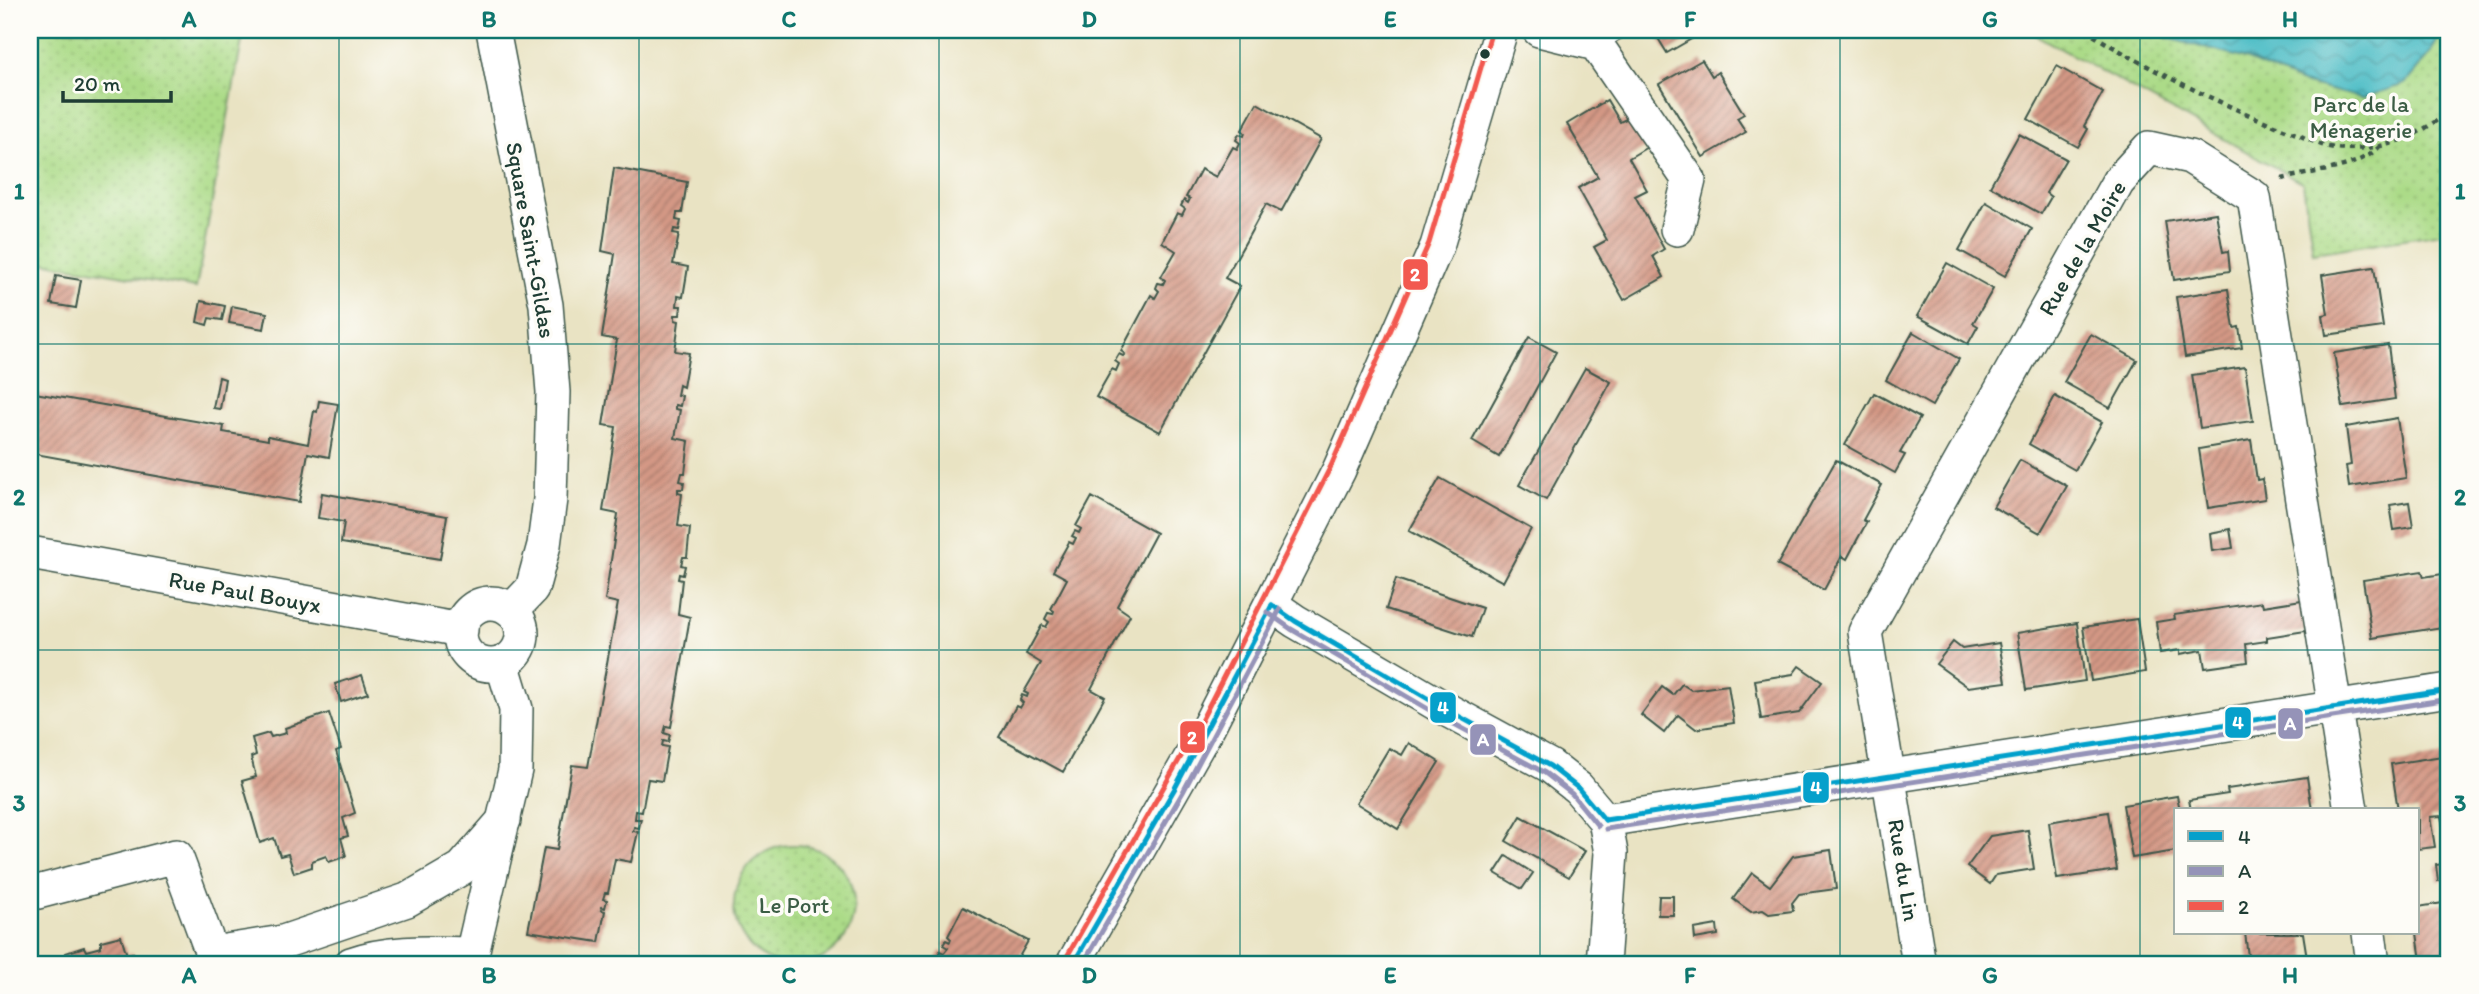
<svg xmlns="http://www.w3.org/2000/svg" width="2479" height="994" viewBox="0 0 2479 994" font-family="Itim,sans-serif">
<style>
.park{fill:url(#park-dots);stroke:#668c5e;stroke-width:2}
.water{fill:url(#water-waves);stroke:#367d7d;stroke-width:2}
.building{fill:url(#building-hatch)}
.lines{fill:none;stroke-linecap:round;stroke-linejoin:round}
.lane-casing{stroke:#3d5649;stroke-width:18}
.street-casing{stroke:#3d5649;stroke-width:36}
.path{stroke:#3d5649;stroke-width:4.5;stroke-dasharray:5 5;stroke-linecap:butt}
.lane{stroke:#fff;stroke-width:16}
.street{stroke:#fff;stroke-width:33}
.bus-1-casing{stroke:#fdfcf7;stroke-width:10}
.bus-2-casing{stroke:#fdfcf7;stroke-width:10}
.bus-3-casing{stroke:#fdfcf7;stroke-width:10}
.bus-1{stroke:#06a0cb;stroke-width:5}
.bus-2{stroke:#9593b8;stroke-width:5}
.bus-3{stroke:#f2594f;stroke-width:5}
.grid{fill:none;stroke:#0f766e;stroke-width:2;stroke-opacity:0.55}
.bus-dot{fill:#1f3d34;stroke:#fdfcf7;stroke-width:2.5}
.labels{text-anchor:middle;stroke-width:7;stroke-linejoin:round;paint-order:stroke}
.park-label{font-size:23px;fill:#3b5d45;stroke:#fdfcf7}
.street-label{font-size:23px;fill:#1f3d34;stroke:#fdfcf7}
.line-badge{stroke:#fdfcf7;stroke-width:2.5}
.badge-label{font-size:19px;text-anchor:middle;font-weight:bold;fill:#fff}
.neatline{fill:none;stroke:#0f766e;stroke-width:2.5}
.grid-label{font-size:23px;text-anchor:middle;font-weight:bold;fill:#0f766e}
</style>
<defs>
<pattern id="park-dots" width="8" height="8" patternUnits="userSpaceOnUse" patternTransform="scale(1.75)"><rect width="8" height="8" fill="#acdb88"/><path d="M2 2h.1M6 6h.1" fill="none" stroke="#94bd76" stroke-width="1.8" stroke-linecap="round"/></pattern>
<pattern id="water-waves" width="16" height="10" patternUnits="userSpaceOnUse" patternTransform="scale(1.75)"><rect width="16" height="10" fill="#4ebdc6"/><path d="M0 5q4-4 8 0t8 0" fill="none" stroke="#409ba2"/></pattern>
<pattern id="building-hatch" width="6" height="6" patternUnits="userSpaceOnUse" patternTransform="scale(1.75)"><rect width="6" height="6" fill="#d49885"/><path d="M-1 1l2-2M0 6l6-6M5 7l2-2" fill="none" stroke="#ab7d6e"/></pattern>
</defs>
<rect width="100%" height="100%" fill="#fdfcf7"/>
<filter id="ink" filterUnits="userSpaceOnUse"><feTurbulence type="fractalNoise" baseFrequency=".0143" numOctaves="2"/><feDisplacementMap in="SourceGraphic" scale="14" xChannelSelector="R" yChannelSelector="G"/><feConvolveMatrix kernelMatrix="1 2 1 2 8 2 1 2 1" color-interpolation-filters="sRGB"/></filter>
<filter id="wash" filterUnits="userSpaceOnUse"><feTurbulence type="fractalNoise" baseFrequency=".00686" numOctaves="4" result="noise"/><feDisplacementMap in="SourceGraphic" scale="28" xChannelSelector="R" yChannelSelector="G"/><feGaussianBlur stdDeviation="1.57" result="paint"/><feColorMatrix in="noise" values="0 0 0 0 0 0 0 0 0 0 0 0 0 0 0 0 0 1.4 0 .05"/><feComposite in="paint" operator="in"/></filter>
<g filter="url(#wash)">
<rect width="100%" height="100%" fill="#e9e3c3"/>
<g class="park">
<path d="M30 30H244L196 288 30 260Z"/>
<path d="M2027 30H2449V232L2313 253 2303 183Z"/>
<circle cx="794" cy="905" r="60"/>
</g>
<path class="water" d="M2150 30H2443L2430 54 2405 84 2362 98 2302 83 2243 58 2171 39Z"/>
<g id="blocks">
<g class="building">
<path d="M1653 30H1707L1667 53Z"/>
<path d="M1702 60 1712 76 1718 72 1744 114 1737 118 1746 132 1703 157 1659 84Z"/>
<path d="M2057 66 2103 92 2084 126 2088 129 2078 147 2028 119Z"/>
<path d="M1607 100 1620 122 1632 116 1649 146 1629 158 1647 190 1635 196 1664 249 1653 256 1664 277 1624 300 1594 247 1607 240 1578 188 1598 177 1567 124Z"/>
<path d="M1257 103 1321 139 1281 212 1266 204 1246 241 1225 278 1240 286 1160 432 1096 397 1112 369 1116 371 1119 364 1115 361 1119 354 1123 356 1125 354 1121 351 1151 295 1155 298 1159 291 1156 288 1158 283 1163 284 1165 280 1161 277 1176 251 1162 242 1177 213 1182 215 1185 209 1181 206 1184 200 1188 203 1190 199 1186 197 1201 169 1216 177 1233 147 1237 149 1240 143 1236 140 1239 134 1244 136 1245 133 1242 130Z"/>
<path d="M2019 134 2066 159 2046 193 2051 197 2041 214 1990 186Z"/>
<path d="M614 168 687 182 682 213H677L676 220 681 221 679 230 674 229 673 233 679 234 673 264 688 267 683 297 678 296 677 306H681L680 315H675V320L679 321 675 351 689 353 683 387 679 385 677 395 682 396 680 406 675 405V409L680 410 675 438 689 441 685 473H682L680 481 684 482 683 489H678V493L682 494 678 526 690 528 687 557H683L681 565 685 566 683 575 679 574 678 579 682 580 678 614 690 617 671 727 666 726 664 733 670 735 668 742 663 741 662 746 668 747 662 781 648 779 642 812 636 811 635 819H641L639 828 634 827 633 831 638 832 631 862 615 859 608 893H605L603 899 607 900 605 908 602 907 601 910 605 911 599 942 528 931 544 848 557 850 572 765 588 767 618 603 605 600 618 514 603 511 616 427 603 425 617 340 602 337 615 254 602 251Z"/>
<path d="M1986 202 2032 229 2005 276 1959 250Z"/>
<path d="M2216 213 2223 252 2228 251 2230 271 2174 280 2165 221Z"/>
<path d="M1947 263 1993 289 1973 323 1978 326 1968 344 1917 316Z"/>
<path d="M2374 267 2383 327 2326 335 2323 315 2328 314 2322 275Z"/>
<path d="M56 276 81 280 76 308 51 304Z"/>
<path d="M2228 289 2234 328 2239 327 2242 348 2185 357 2176 297Z"/>
<path d="M201 301 225 306 222 320 209 318 207 325 197 322Z"/>
<path d="M232 306 267 313 264 329 229 323Z"/>
<path d="M1913 332 1959 359 1932 406 1886 380Z"/>
<path d="M2091 334 2137 360 2110 408 2064 382Z"/>
<path d="M1529 337 1556 352 1499 457 1472 441Z"/>
<path d="M2388 345 2395 399 2343 407 2334 353Z"/>
<path d="M2245 367 2253 421 2200 428 2192 375Z"/>
<path d="M1585 368 1611 382 1546 500 1519 485Z"/>
<path d="M219 377 225 379 220 409 213 408Z"/>
<path d="M35 393 224 426 223 432 268 440V436L308 444 314 411 317 412 319 401 338 404 329 457 308 453 299 502 30 453V427Z"/>
<path d="M1874 393 1920 418 1900 453 1905 455 1895 473 1845 445Z"/>
<path d="M2055 396 2102 422 2075 470 2029 444Z"/>
<path d="M2397 418 2406 478 2349 487 2346 466 2351 465 2346 427Z"/>
<path d="M2251 440 2257 480 2262 479 2265 499 2208 508 2199 449Z"/>
<path d="M1836 460 1882 485 1863 520 1867 522 1857 540 1847 559 1842 556 1824 590 1777 565Z"/>
<path d="M2020 460 2067 486 2040 533 1993 507Z"/>
<path d="M1440 478 1531 529 1503 582 1409 531Z"/>
<path d="M322 493 447 516 440 559 341 543 344 522 318 518Z"/>
<path d="M1092 497 1156 533 1117 606 1130 615 1091 689 1105 697 1063 772 999 737 1016 706 1020 708 1023 703 1020 700 1022 695 1027 697 1028 694 1024 692 1041 663 1026 654 1042 625 1046 627 1049 622 1045 619 1048 613 1053 614 1054 611 1051 609 1067 579 1053 571 1069 542 1073 544 1076 538 1072 536 1075 531 1079 533 1081 529 1076 526Z"/>
<path d="M2409 502 2413 527 2394 530 2390 505Z"/>
<path d="M2230 529 2233 548 2212 551 2210 533Z"/>
<path d="M2422 571 2424 577 2449 573V626L2372 638 2363 580Z"/>
<path d="M1396 579 1482 608 1472 637 1386 609Z"/>
<path d="M2308 599 2312 630 2267 637V641L2246 644 2248 662 2205 668 2202 650 2180 654V650L2160 653 2156 622 2175 619 2174 615 2262 602 2263 606Z"/>
<path d="M2137 619 2145 672 2091 681 2083 627Z"/>
<path d="M2077 623 2085 681 2026 690 2017 633Z"/>
<path d="M1953 642 1962 649 1999 643 2006 682 1968 687 1936 664Z"/>
<path d="M1799 666 1822 682 1799 713 1761 719 1755 680 1793 674Z"/>
<path d="M362 675 368 693 341 702 335 684Z"/>
<path d="M1682 684 1691 690 1728 685 1734 723 1696 729 1678 715 1664 733 1641 715 1662 687 1673 695Z"/>
<path d="M329 713 341 749 336 751 355 813 343 818 348 836 341 838 346 856 329 862 326 856 312 861V867L294 873 288 854 280 856 274 838 260 843 242 781 256 777 251 757 256 755 252 738 269 733 271 737 286 733 285 728Z"/>
<path d="M1409 743 1439 762 1398 829 1356 803 1389 748 1402 755Z"/>
<path d="M2449 755V843H2446L2441 816 2430 817 2435 847 2418 849V810H2398L2391 764Z"/>
<path d="M2307 777 2312 810H2191L2189 800 2228 794 2227 789Z"/>
<path d="M2177 796 2180 810H2176V851L2132 858 2123 805Z"/>
<path d="M2108 812 2117 870 2057 879 2049 822Z"/>
<path d="M1521 816 1585 851 1569 877 1506 841Z"/>
<path d="M2028 830 2034 869 1996 875 1990 884 1967 867 1990 836Z"/>
<path d="M1831 850 1836 889 1799 894 1792 903 1793 911 1769 914 1763 910 1751 912 1733 899 1752 873 1770 886 1793 856Z"/>
<path d="M1506 856 1533 873 1522 889 1495 873Z"/>
<path d="M2449 863V879L2438 881 2436 865Z"/>
<path d="M1659 896H1673V915H1658Z"/>
<path d="M2449 902V957L2421 961 2417 933 2418 907Z"/>
<path d="M963 907 1028 941 1015 964H933L940 951 944 953 948 948 943 945 946 940 950 942 951 939 948 936Z"/>
<path d="M1717 925 1718 935 1695 939 1694 929Z"/>
<path d="M2245 933H2303L2308 964H2249Z"/>
<path d="M121 936 127 955 133 953 137 964H68L66 953 84 947 86 951 101 947V941Z"/>
</g>
</g>
</g>
<g filter="url(#ink)">
<use href="#blocks" fill-opacity="0" stroke="#3d5649" stroke-width="2"/>
<g class="lines">
<g class="lane-casing">
<path id="lane" d="M1596 44 1620 30"/>
</g>
<g class="street-casing">
<g id="street">
<path d="M493 30 546 305 553 392 550 499 544 545 532 589 512 610"/>
<path d="M1539 30 1596 44 1689 180 1677 229"/>
<path d="M30 553 461 630"/>
<circle cx="491" cy="634" r="31"/>
<path d="M1272 605 1295 621 1449 711 1550 766 1578 788 1605 820 1611 853 1603 964"/>
<path d="M1605 820 2449 690"/>
<path d="M30 894 176 856 216 964"/>
<path d="M2369 933 2373 964"/>
<path d="M213 953 283 942 407 900 462 868 504 820"/>
<path d="M351 964C389 950 432 953 472 954"/>
<path d="M472 964V954L515 770 516 709 502 663"/>
<path d="M1073 964 1207 729 1339 470 1437 246 1501 30"/>
<path d="M1919 964 1865 632 2118 182 2149 148 2190 157 2254 197 2351 810"/>
</g>
</g>
<g class="path">
<path d="M2085 30C2147 69 2222 105 2291 132 2305 137 2321 147 2336 148 2382 152 2415 139 2449 111"/>
<path d="M2282 179C2312 171 2356 170 2379 147"/>
</g>
<use href="#lane" class="lane"/>
<use href="#street" class="street"/>
<g class="bus-1-casing">
<g id="bus-1">
<path d="M1272 605 1295 621 1449 711 1550 766 1578 788 1605 820"/>
<path d="M1605 820 2449 690"/>
<path d="M1073 964 1175 788 1272 605"/>
</g>
</g>
<g class="bus-2-casing">
<g id="bus-2">
<path d="M1267 612 1291 629 1445 719 1545 773 1572 794 1598 826"/>
<path d="M1606 829 2449 699"/>
<path d="M1083 964 1183 792 1280 609"/>
</g>
</g>
<g class="bus-3-casing">
<path id="bus-3" d="M1065 960 1199 725 1331 466 1429 243 1492 30"/>
</g>
<use href="#bus-1" class="bus-1"/>
<use href="#bus-2" class="bus-2"/>
<use href="#bus-3" class="bus-3"/>
</g>
</g>
<path class="grid" d="M339 30V964M639 30V964M939 30V964M1240 30V964M1540 30V964M1840 30V964M2140 30V964M30 344H2449M30 650H2449"/>
<circle class="bus-dot" cx="1485" cy="54" r="6"/>
<g class="labels">
<g class="park-label">
<text x="2361" y="112">Parc de la<tspan x="2361" dy="26">Ménagerie</tspan></text>
<text x="794" y="913">Le Port</text>
</g>
<g class="street-label">
<text transform="translate(531 240) rotate(80)" y="8">Square Saint-Gildas</text>
<text transform="translate(2082 248) rotate(-60)" y="8">Rue de la Moire</text>
<text transform="translate(245 592) rotate(10)" y="8">Rue Paul Bouyx</text>
<text transform="translate(1904 870) rotate(81)" y="8">Rue du Lin</text>
</g>
</g>
<g class="line-badge">
<rect x="1402" y="258" width="27" height="33" rx="7" fill="#f2594f"/>
<rect x="1429" y="691" width="28" height="33" rx="7" fill="#06a0cb"/>
<rect x="2224" y="706" width="28" height="33" rx="7" fill="#06a0cb"/>
<rect x="2277" y="707" width="27" height="33" rx="7" fill="#9593b8"/>
<rect x="1179" y="720" width="27" height="34" rx="7" fill="#f2594f"/>
<rect x="1469" y="723" width="28" height="33" rx="7" fill="#9593b8"/>
<rect x="1802" y="771" width="28" height="33" rx="7" fill="#06a0cb"/>
</g>
<g class="badge-label">
<text x="1415" y="281">2</text>
<text x="1443" y="714">4</text>
<text x="2238" y="729">4</text>
<text x="2290" y="730">A</text>
<text x="1192" y="744">2</text>
<text x="1483" y="746">A</text>
<text x="1816" y="794">4</text>
</g>
<rect width="2479" height="994" fill="none" stroke="#fdfcf7" stroke-width="77"/>
<rect x="2174" y="808" width="245" height="126" fill="#fdfcf7" stroke="#a4b0a9" stroke-width="2"/>
<rect x="2188" y="831" width="35" height="10" fill="#06a0cb" stroke="#a4b0a9" stroke-width="2"/>
<text x="2238" y="844" font-size="21" fill="#1f3d34">4</text>
<rect x="2188" y="866" width="35" height="10" fill="#9593b8" stroke="#a4b0a9" stroke-width="2"/>
<text x="2238" y="878" font-size="21" fill="#1f3d34">A</text>
<rect x="2188" y="901" width="35" height="10" fill="#f2594f" stroke="#a4b0a9" stroke-width="2"/>
<text x="2238" y="914" font-size="21" fill="#1f3d34">2</text>
<path d="M63 91v10h108v-10" fill="none" stroke="#1f3d34" stroke-width="3.5"/>
<text x="74" y="91" font-size="21" fill="#1f3d34" stroke="#fdfcf7" stroke-width="5" paint-order="stroke">20 m</text>
<rect x="38" y="38" width="2402" height="918" class="neatline"/>
<g class="grid-label">
<text x="189" y="27">A</text>
<text x="489" y="27">B</text>
<text x="789" y="27">C</text>
<text x="1089" y="27">D</text>
<text x="1390" y="27">E</text>
<text x="1690" y="27">F</text>
<text x="1990" y="27">G</text>
<text x="2290" y="27">H</text>
<text x="19" y="199">1</text>
<text x="2460" y="199">1</text>
<text x="19" y="505">2</text>
<text x="2460" y="505">2</text>
<text x="19" y="811">3</text>
<text x="2460" y="811">3</text>
<text x="189" y="983">A</text>
<text x="489" y="983">B</text>
<text x="789" y="983">C</text>
<text x="1089" y="983">D</text>
<text x="1390" y="983">E</text>
<text x="1690" y="983">F</text>
<text x="1990" y="983">G</text>
<text x="2290" y="983">H</text>
</g>
</svg>
